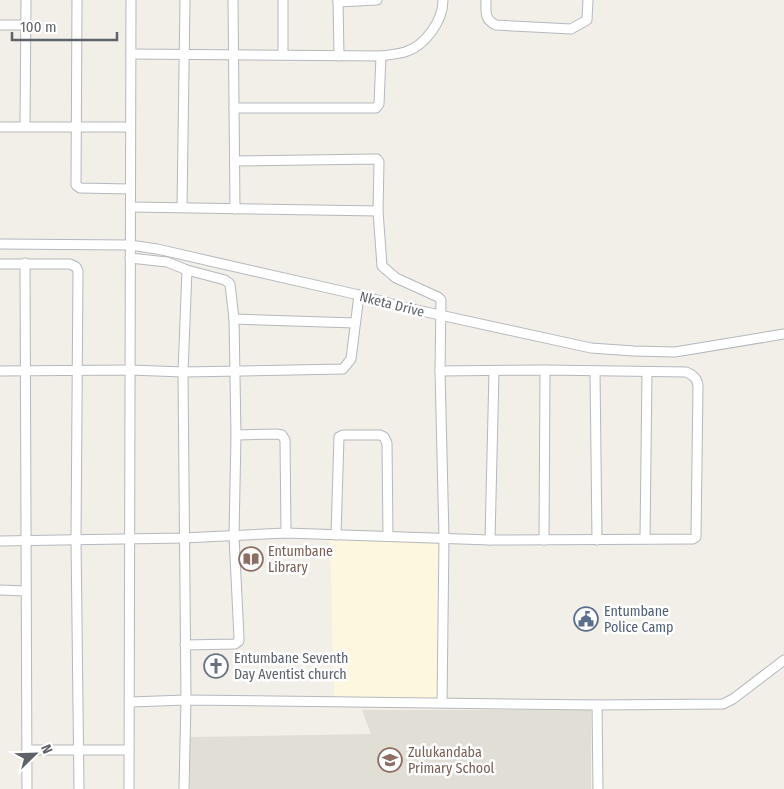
<svg xmlns="http://www.w3.org/2000/svg" width="784" height="789" viewBox="0 0 784 789" font-family="'Fira Sans Condensed',sans-serif">
<style>
.commercial{fill:#fef7e0}
.education{fill:#e1ded6}
.lines{fill:none;stroke-linecap:round;stroke-linejoin:round}
.minor-casing{stroke:#b5b8bc;stroke-width:11}
.minor{stroke:#fff;stroke-width:9}
.labels{text-anchor:middle;stroke-width:5;stroke-linejoin:round;paint-order:stroke}
.street-label{font-size:14px;fill:#5f6368;stroke:#fff}
.education-label{font-size:14px;fill:#785e54;stroke:#fff;text-anchor:start}
.service-label{font-size:14px;fill:#4e5e75;stroke:#fff;text-anchor:start}
.worship-label{font-size:14px;fill:#5b616d;stroke:#fff;text-anchor:start}
</style>
<rect width="100%" height="100%" fill="#f1efe8"/>
<path class="commercial" d="M330 537 443 540 441 702 334 700Z"/>
<path class="education" d="M362 710H591V789H190L189 737 371 734Z"/>
<g class="lines">
<g class="minor-casing">
<g id="minor">
<path d="M77 0 76 185 80 188 130 189"/>
<path d="M233 0 235 209"/>
<path d="M338 0 339 56"/>
<path d="M486 0C486 11 484 20 496 25L571 29 587 20 588 0"/>
<path d="M338 2 377 0"/>
<path d="M0 25H25"/>
<path d="M131 54 381 56C389 55 397 54 405 52 425 46 443 21 443 0"/>
<path d="M283 55V0"/>
<path d="M234 108H376L379 104 381 56"/>
<path d="M25 126 26 0"/>
<path d="M0 127H130"/>
<path d="M235 161 377 159 379 162 378 211 382 266 396 278 438 297 441 300 440 371 444 538 442 703"/>
<path d="M131 207 378 211"/>
<path d="M182 207 185 0"/>
<path d="M0 244 130 245 157 249 359 295 399 306 591 348 634 351 675 352 784 334"/>
<path d="M130 258 167 262 187 270 225 280 230 284 234 319 236 435 234 536 239 638V641L235 644 185 645"/>
<path d="M25 263 27 789"/>
<path d="M0 264H70L76 267 78 271 76 539 79 789"/>
<path d="M234 319 355 323"/>
<path d="M0 371 130 370 183 372 343 369 351 359 359 295"/>
<path d="M595 371 597 540"/>
<path d="M236 435 276 434 282 435 285 440 286 533"/>
<path d="M336 535 339 437 343 435H380L384 437 387 443 388 536"/>
<path d="M645 539 647 372"/>
<path d="M490 540 494 371"/>
<path d="M544 540 545 370"/>
<path d="M0 541 183 538 286 533 490 540 693 539 696 537 698 386C697 378 693 375 686 372L545 370 440 371"/>
<path d="M0 590 25 591"/>
<path d="M130 702 186 700 597 705 723 704 733 699 784 660"/>
<path d="M597 705 598 789"/>
<path d="M27 750H129"/>
<path d="M129 789 131 0"/>
<path d="M184 789 186 700 183 372 187 270"/>
</g>
</g>
<use href="#minor" class="minor"/>
</g>
<defs>
<g id="library-ring" transform="scale(1.25)"><circle r="9.5" fill="#fff" stroke="#8d6e63" stroke-width="1.5"/><path d="M-6-4Q-3-5.5-.7-3.5V5Q-3 3-6 4ZM6-4Q3-5.5 .7-3.5V5Q3 3 6 4Z" fill="#8d6e63"/></g>
<g id="civic-ring" transform="scale(1.25)"><circle r="9.5" fill="#fff" stroke="#5c6f8a" stroke-width="1.5"/><path d="M-.6-6.5H3V-4.5H.6V-3L4-1V1h2V6H-6V1h2V-1L-.6-3ZM-1.2 2.5V6h2.4V2.5Z" fill="#5c6f8a"/></g>
<g id="church-ring" transform="scale(1.25)"><circle r="9.5" fill="#fff" stroke="#6b7280" stroke-width="1.5"/><path d="M-1.2-6h2.4v3.5h3.3v2.4h-3.3V6h-2.4V-.1h-3.3v-2.4h3.3Z" fill="#6b7280"/></g>
<g id="school-ring" transform="scale(1.25)"><circle r="9.5" fill="#fff" stroke="#8d6e63" stroke-width="1.5"/><path d="M0-5L7-2L0 1L-7-2ZM-4 1L0 2.5L4 1V4Q0 6-4 4Z" fill="#8d6e63"/></g>
</defs>
<g fill-rule="evenodd">
<use href="#library-ring" x="251" y="559"/>
<use href="#civic-ring" x="586" y="619"/>
<use href="#church-ring" x="216" y="666"/>
<use href="#school-ring" x="390" y="760"/>
</g>
<g class="labels">
<g class="street-label">
<text transform="translate(392 304) rotate(14)" y="5">Nketa Drive</text>
</g>
<g class="education-label">
<text x="268" y="556">Entumbane<tspan x="268" dy="16">Library</tspan></text>
<text x="408" y="757">Zulukandaba<tspan x="408" dy="16">Primary School</tspan></text>
</g>
<g class="service-label">
<text x="604" y="616">Entumbane<tspan x="604" dy="16">Police Camp</tspan></text>
</g>
<g class="worship-label">
<text x="234" y="663">Entumbane Seventh<tspan x="234" dy="16">Day Aventist church</tspan></text>
</g>
</g>
<g transform="translate(35 754) rotate(67)" stroke="#ffffff" stroke-width="4" paint-order="stroke">
<path d="M0-4L9 19L0 12L-9 19Z" fill="#5f6368"/>
<text y="-8" font-size="14" font-weight="bold" text-anchor="middle" fill="#5f6368">N</text>
</g>
<path d="M12 32v8h105v-8" fill="none" stroke="#5f6368" stroke-width="2.5"/>
<text x="20" y="32" font-size="15" fill="#5f6368" stroke="#ffffff" stroke-width="4" paint-order="stroke">100 m</text>
</svg>
